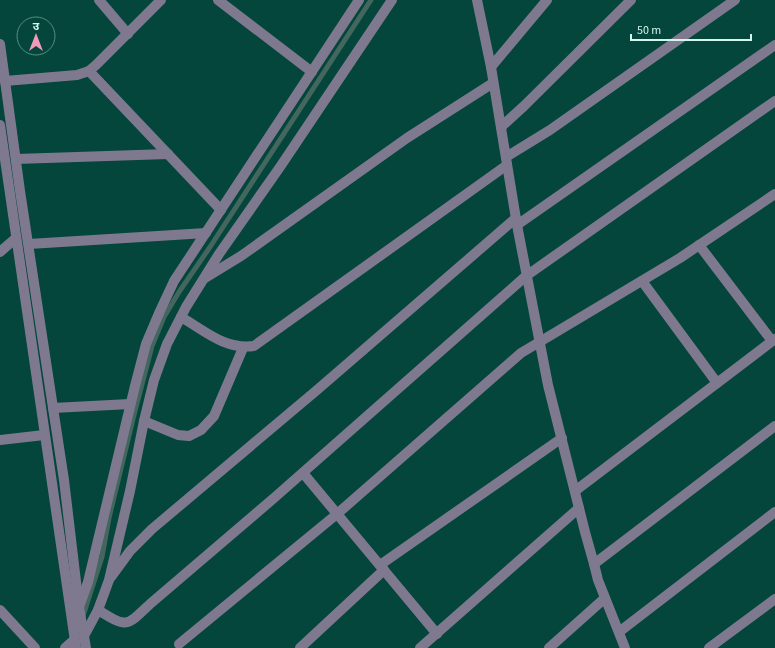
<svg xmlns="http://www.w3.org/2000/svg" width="775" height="648" viewBox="0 0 775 648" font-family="'Source Sans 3','Noto Sans Devanagari',sans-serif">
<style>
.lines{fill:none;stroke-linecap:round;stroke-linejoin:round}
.stream{stroke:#43665e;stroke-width:5}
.minor{stroke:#7f7990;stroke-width:10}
</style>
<rect width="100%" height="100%" fill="#04463b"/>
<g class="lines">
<path class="stream" d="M83 616 102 557 109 518 134 415 152 346 164 317 179 292 210 247 371 0"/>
<g class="minor">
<path d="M99 0 128 34"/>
<path d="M218 0 312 72"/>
<path d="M477 0 491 67 517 225 548 385 585 532 594 564 598 580 625 648"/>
<path d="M0 44 20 191 64 480 79 607 86 648"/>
<path d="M491 67 547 0"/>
<path d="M89 71 221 210"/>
<path d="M5 81 77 75 89 71 96 65 161 0"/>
<path d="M0 125 76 648"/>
<path d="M501 127 524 106 631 0"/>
<path d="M506 157 550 130 735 0"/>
<path d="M16 159 168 154"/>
<path d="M517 225 775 45"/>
<path d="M29 244 206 233"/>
<path d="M699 245 772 341"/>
<path d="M0 252 16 238"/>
<path d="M205 278 241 256 407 138 493 83"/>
<path d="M642 281 717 383"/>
<path d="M181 317C205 331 225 350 254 346L507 165"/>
<path d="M53 408 130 404"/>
<path d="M144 421 178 435 189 436 201 430 214 416 243 348"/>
<path d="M0 440 44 435"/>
<path d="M303 473 437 634"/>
<path d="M575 491 775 339"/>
<path d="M594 564 775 426"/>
<path d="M380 565 562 438"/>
<path d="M111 577 130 551 152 529 317 390 516 218"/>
<path d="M79 607 88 582 135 386 146 344 160 311 174 281 359 0"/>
<path d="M0 610 35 648"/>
<path d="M98 610C127 628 126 627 150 604L274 498 526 276 775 101"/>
<path d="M619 632 775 512"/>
<path d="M84 636 98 610 109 580 130 491 144 421 154 380 167 344 186 307 219 254 280 167 392 0"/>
<path d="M179 644 337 514 521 353 680 258 775 194"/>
<path d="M65 648 74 640"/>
<path d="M300 648 384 570"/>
<path d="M420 648 579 508"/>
<path d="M549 648 605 598"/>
<path d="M709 648 775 599"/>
</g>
</g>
<g transform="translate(36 36)"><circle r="19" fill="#04463b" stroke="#578d82"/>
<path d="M0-3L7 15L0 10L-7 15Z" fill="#ef9ab8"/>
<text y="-6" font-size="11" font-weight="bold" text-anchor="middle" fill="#d3f7ed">उ</text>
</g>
<path d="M631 34v6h120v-6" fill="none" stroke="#d3f7ed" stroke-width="2"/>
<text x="637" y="34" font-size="12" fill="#d3f7ed" stroke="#04463b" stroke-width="3" paint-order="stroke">50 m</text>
</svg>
